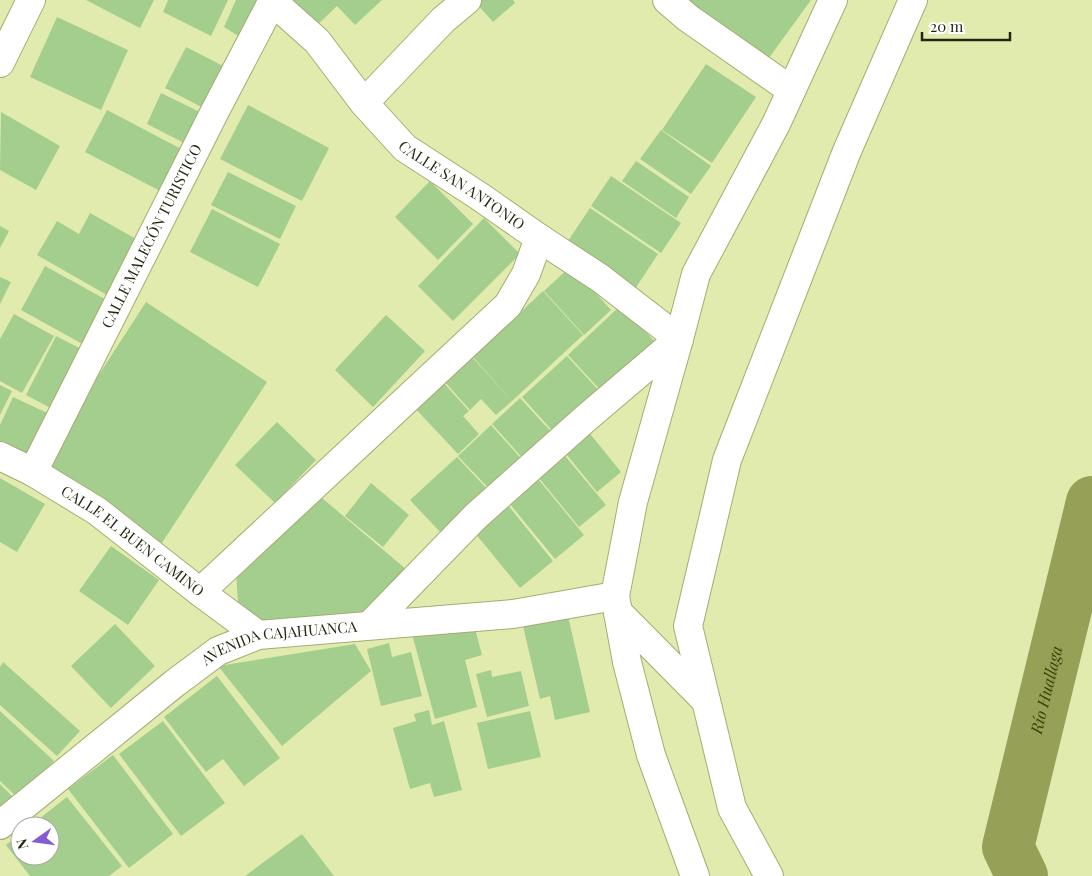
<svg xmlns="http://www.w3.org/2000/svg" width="1092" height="876" viewBox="0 0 1092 876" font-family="'Playfair Display',serif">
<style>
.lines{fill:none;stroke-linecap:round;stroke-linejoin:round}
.river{stroke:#97a057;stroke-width:52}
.building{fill:#a4ce8e}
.minor-casing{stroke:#a4ac72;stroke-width:30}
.minor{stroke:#fff;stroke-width:28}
.labels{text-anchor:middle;stroke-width:5;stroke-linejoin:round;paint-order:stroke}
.street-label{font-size:15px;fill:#242710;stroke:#fff}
.water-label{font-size:16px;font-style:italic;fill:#3b4005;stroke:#fff}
</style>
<rect width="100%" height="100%" fill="#e1ebae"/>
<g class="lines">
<path class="river" id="s1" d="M1022 876 1008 847 1092 502"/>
</g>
<g class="building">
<path d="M86 0H154L140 28Z"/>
<path d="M168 0H228L211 36 163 12Z"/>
<path d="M236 0H262L245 40 224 27Z"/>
<path d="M290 0H382L355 25 337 6 314 28Z"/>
<path d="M482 0H513L515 3 493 22 477 4Z"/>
<path d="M683 0H811L766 62Z"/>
<path d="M57 17 128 50 101 110 30 77Z"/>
<path d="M186 47 231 70 209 111 165 88Z"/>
<path d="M706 64 756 97 712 163 662 130Z"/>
<path d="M161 93 206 115 190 146 147 124Z"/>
<path d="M248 105 329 148 302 201 220 159Z"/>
<path d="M107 110 187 152 166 194 85 152Z"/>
<path d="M1 112 60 146 36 190 0 170Z"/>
<path d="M661 130 711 166 691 194 640 159Z"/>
<path d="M636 161 689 197 676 218 622 181Z"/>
<path d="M228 172 296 206 280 239 211 205Z"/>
<path d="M611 176 681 223 661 253 591 206Z"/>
<path d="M430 181 473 224 438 260 395 217Z"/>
<path d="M590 208 658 254 633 292 564 247Z"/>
<path d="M212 209 280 244 258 287 190 252Z"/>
<path d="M90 213 145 244 114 299 37 255 57 221 79 234Z"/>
<path d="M484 218 520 254 453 321 418 286Z"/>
<path d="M0 226 9 231 0 248Z"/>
<path d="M45 266 112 303 88 347 21 310Z"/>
<path d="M571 266 611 310 584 335 544 291Z"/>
<path d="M0 277 11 282 0 304Z"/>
<path d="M543 291 583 335 512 401 473 357Z"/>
<path d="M146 302 267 382 158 549 37 470Z"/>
<path d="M621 305 656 343 603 393 568 355Z"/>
<path d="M14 314 54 336 22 393 0 381V339Z"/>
<path d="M386 315 425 351 373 407 335 370Z"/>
<path d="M56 336 87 352 56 411 26 395Z"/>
<path d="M567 356 602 394 557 436 522 397Z"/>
<path d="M472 357 512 401 496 415 481 399 470 410 445 382Z"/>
<path d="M442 381 469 411 463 416 479 434 458 454 414 407Z"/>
<path d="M0 385 12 391 0 415Z"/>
<path d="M13 397 56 417 32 467 0 452V425Z"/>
<path d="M520 398 556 437 527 463 492 424Z"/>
<path d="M277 422 316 460 275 503 235 465Z"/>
<path d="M491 425 526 464 494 494 458 456Z"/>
<path d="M587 430 621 472 597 492 563 450Z"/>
<path d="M561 451 606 505 579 527 535 473Z"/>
<path d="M457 457 488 490 441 533 410 500Z"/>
<path d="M534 474 584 535 555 559 505 498Z"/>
<path d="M0 478 45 504 17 552 0 542Z"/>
<path d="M371 483 409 515 383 547 345 516Z"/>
<path d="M315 492 407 570 365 614 262 626 238 603 236 570Z"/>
<path d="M503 499 553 561 520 588 470 527Z"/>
<path d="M111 546 159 580 128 625 79 591Z"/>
<path d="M568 616 590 712 555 720 550 696 540 699 523 626Z"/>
<path d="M472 617 482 655 465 660 477 707 435 719 412 634Z"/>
<path d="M115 624 155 666 111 708 71 666Z"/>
<path d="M389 643 392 657 411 652 422 696 381 706 367 649Z"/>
<path d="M355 644 371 671 282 746 218 666Z"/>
<path d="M3 662 80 731 57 756 0 705V667Z"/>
<path d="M491 670 492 677 521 671 529 706 487 717 476 674Z"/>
<path d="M217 676 280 758 244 786 223 759 206 772 164 717Z"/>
<path d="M429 710 432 725 444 721 462 790 434 797 430 783 410 789 393 728 416 721 414 714Z"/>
<path d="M0 711 54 761 19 799 0 781Z"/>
<path d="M530 711 541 757 488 769 477 723Z"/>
<path d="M163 721 225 803 181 836 119 754Z"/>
<path d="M113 755 173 834 129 868 68 789Z"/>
<path d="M0 784 14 798 0 811Z"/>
<path d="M67 797 122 866 109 876H30L6 845 20 834V856H50V826H30Z"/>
<path d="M302 834 334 876H245Z"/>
</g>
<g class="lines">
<g class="minor-casing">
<g id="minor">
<path id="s2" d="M271 0 317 41 364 103 405 148 479 196 539 238 600 278 679 339 585 419 476 516 370 625"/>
<path d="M667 0 688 18 791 90"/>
<path d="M0 63 31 0"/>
<path d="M364 103 443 20 467 0"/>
<path id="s3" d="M0 456 33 472 97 511 200 592 258 635"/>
<path id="s4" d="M33 472 214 113 272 2"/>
<path d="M200 592 508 305 526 274 539 238"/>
<path d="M618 612 706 701"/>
<path id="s5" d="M0 825 175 683 218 651 258 635 513 614 615 596"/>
<path d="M695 876 651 755 627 662 615 596 633 502 679 339 696 274 776 124 833 0"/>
<path d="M769 876 732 808 688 626 727 460 847 151 913 0"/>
</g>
</g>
<use href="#minor" class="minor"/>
</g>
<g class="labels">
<g class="street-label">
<text dy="5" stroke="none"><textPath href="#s2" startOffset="268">CALLE SAN ANTONIO</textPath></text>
<text dy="5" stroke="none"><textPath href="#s4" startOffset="264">CALLE MALECÓN TURISTICO</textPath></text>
<text dy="5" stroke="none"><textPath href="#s3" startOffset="158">CALLE EL BUEN CAMINO</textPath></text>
<text dy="5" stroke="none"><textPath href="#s5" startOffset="341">AVENIDA CAJAHUANCA</textPath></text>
</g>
<g class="water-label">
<text dy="6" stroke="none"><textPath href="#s1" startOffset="194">Río Huallaga</textPath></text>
</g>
</g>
<g transform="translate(35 841) rotate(256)"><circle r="24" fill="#ffffff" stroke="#a7a99f"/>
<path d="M0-4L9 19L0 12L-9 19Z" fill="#835bd5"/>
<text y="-8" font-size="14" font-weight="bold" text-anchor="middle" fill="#242710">N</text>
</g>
<path d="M922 32v8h88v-8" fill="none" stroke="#242710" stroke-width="2.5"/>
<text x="930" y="32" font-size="15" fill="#242710" stroke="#ffffff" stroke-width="4" paint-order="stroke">20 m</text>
</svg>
